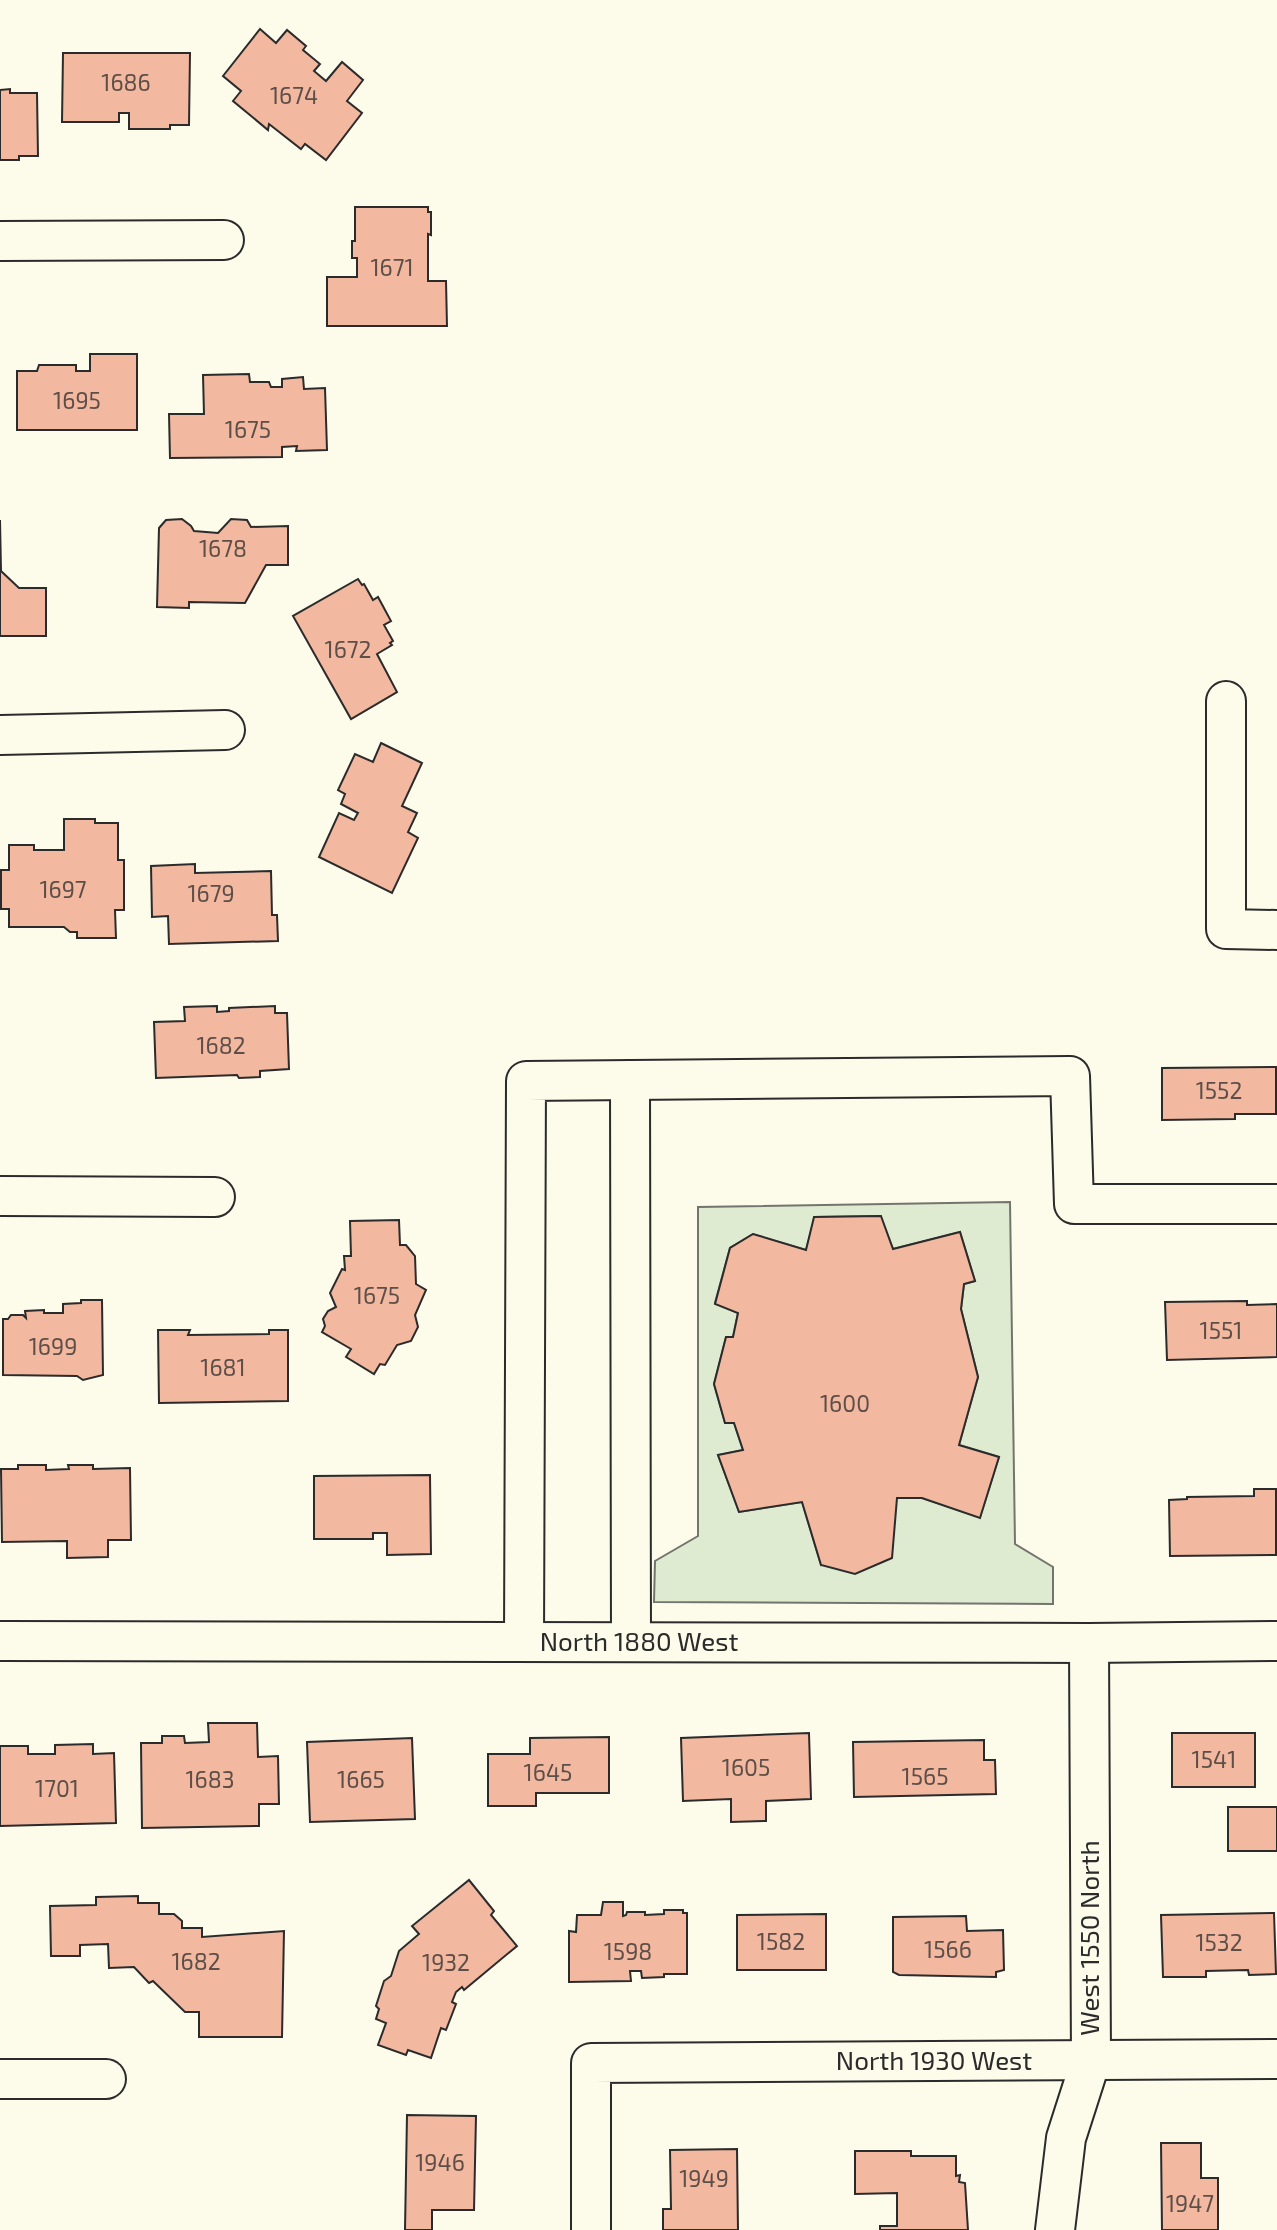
<svg xmlns="http://www.w3.org/2000/svg" width="1277" height="2230" viewBox="0 0 1277 2230" font-family="'Exo 2',sans-serif">
<style>
.green{fill:#deebd1;stroke:#74746e;stroke-width:2;fill-rule:evenodd}
.building{fill:#f2b8a0;stroke:#2b2b2b;stroke-width:2}
.lines{fill:none;stroke-linecap:round;stroke-linejoin:round}
.minor-casing{stroke:#2b2b2b;stroke-width:42}
.minor{stroke:#fdfbea;stroke-width:38}
.labels{text-anchor:middle;stroke-width:5;stroke-linejoin:round;paint-order:stroke}
.number-label{font-size:23px;fill:#5d4e48}
.street-label{font-size:26px;fill:#2b2b2b;stroke:#fdfbea}
</style>
<rect width="100%" height="100%" fill="#fdfbea"/>
<path class="green" d="M1010 1202 1015 1544 1053 1567V1604L654 1602 655 1561 698 1536V1207ZM880 1216 893 1249 960 1232 975 1281 964 1284 961 1309 978 1377 959 1445 999 1457 980 1517 922 1498H897L821 1565 802 1502 739 1512 718 1455 743 1450 734 1423H725L714 1384 726 1337H733L738 1313 715 1303 730 1248 753 1234 806 1250 815 1217Z"/>
<g class="building">
<path d="M260 29 276 43 287 30 306 46 303 50 320 64 314 71 326 81 342 62 363 80 347 101 362 113 326 160 305 144 301 149 269 124 268 130 233 101 241 91 223 76Z"/>
<path d="M63 53H190L189 125H170V129H129V113H119V122H62Z"/>
<path d="M10 89V93H37L38 156H19V160H0V90Z"/>
<path d="M355 207H428V212H431V235L428 234V281H446L447 326H327V277H357V258H352V241H355Z"/>
<path d="M90 354H137V430H17V371H37L39 365H76V371H90Z"/>
<path d="M249 374 250 382H269L271 387H282V379L303 377 304 389 325 388 327 450 296 451 297 446 282 447V457L170 458 169 414H204L203 375Z"/>
<path d="M182 519 191 526 194 531 218 533 231 519 247 520 251 527 288 526V565H266L245 603 189 602V608L157 607 159 528 166 520Z"/>
<path d="M0 520 1 571 19 588H46V636H0Z"/>
<path d="M358 579 362 585 364 584 373 600 378 597 391 621 384 625 393 641 390 643 392 645 377 654 397 692 351 719 293 616Z"/>
<path d="M381 743 422 763 402 806 417 813 408 832 418 838 392 893 319 857 339 813 354 820 358 813 341 804 345 794 338 790 355 754 373 762Z"/>
<path d="M64 819H95V823H118V860H124V910H115L116 938H77V932H70L64 927H9V909H1V870H9V845H34V850H64Z"/>
<path d="M195 864V873L271 871 272 915H277L278 941 169 944 168 916 152 917 151 866Z"/>
<path d="M217 1006V1012L229 1011V1008L275 1006V1013H287L289 1069 260 1071V1077L239 1078 237 1075 156 1078 154 1022 185 1021 184 1007Z"/>
<path d="M1276 1067V1114H1235V1119L1162 1120V1068Z"/>
<path d="M881 1216 893 1249 960 1232 975 1281 964 1284 961 1309 978 1377 959 1445 999 1457 980 1518 922 1498H897L892 1558 855 1574 821 1565 802 1502 739 1512 718 1455 743 1450 734 1423H725L714 1384 726 1337H733L738 1313 715 1304 730 1248 753 1234 806 1250 814 1217Z"/>
<path d="M399 1220 400 1245H406L415 1256 416 1284 426 1290 415 1315 418 1327 411 1341 397 1345 385 1365 380 1364 374 1374 346 1357 351 1349 322 1332 325 1326 323 1319 328 1311 336 1307 330 1293 342 1269 345 1270 344 1256H351L350 1221Z"/>
<path d="M81 1300H102L103 1375 83 1380 77 1376 3 1375V1319H8L11 1315H23L26 1318 25 1311 44 1310V1313H63V1304L81 1303Z"/>
<path d="M1247 1301V1305L1277 1304V1357L1167 1360 1165 1302Z"/>
<path d="M158 1330H190L188 1335 269 1334V1330H288V1401L159 1403Z"/>
<path d="M18 1465H46V1470L69 1469 68 1465H93V1469L130 1468 131 1540H108V1557L67 1558V1541L2 1542 1 1469H18Z"/>
<path d="M430 1475 431 1554 387 1555V1533H373V1539H314V1476Z"/>
<path d="M1254 1489H1276V1555L1170 1556 1169 1500 1187 1499V1497L1254 1496Z"/>
<path d="M208 1723H257L258 1757 278 1756 279 1804H259V1826L142 1828 141 1743H162V1736H184L185 1743 209 1742Z"/>
<path d="M809 1733 811 1799 766 1801V1821L731 1822V1799L683 1801 681 1738Z"/>
<rect x="1172" y="1733" width="83" height="54"/>
<path d="M609 1737V1793H536V1806H488V1754H530V1738Z"/>
<path d="M412 1738 415 1819 310 1822 307 1742Z"/>
<path d="M984 1740V1760H995L996 1794 854 1797 853 1742Z"/>
<path d="M93 1744V1754L114 1753 116 1823 0 1826V1746H28V1754H55V1745Z"/>
<rect x="1228" y="1807" width="49" height="44"/>
<path d="M469 1880 494 1911 491 1915 517 1946 464 1990 462 1987 456 1992 452 2002 456 2004 446 2030 441 2028 431 2058 408 2050 406 2055 378 2045 386 2023 376 2019 379 2009 376 2006 384 1981 391 1976 399 1951 419 1934 412 1926Z"/>
<path d="M138 1896V1903H159V1914H174L182 1921V1928H202V1937L284 1931 282 2037H199V2012H185L153 1981 149 1983 134 1967 109 1968 108 1944 80 1945V1956H51L50 1906 96 1905V1897Z"/>
<path d="M603 1902H623V1916L626 1915 627 1912H645V1915L664 1914V1910H683V1913H687V1974H664V1977L642 1978 641 1971H630L631 1981 569 1982V1931L576 1932 577 1915H601Z"/>
<path d="M1274 1913 1276 1974 1249 1975 1248 1970 1206 1971V1977H1163L1161 1915Z"/>
<path d="M826 1914V1970H737V1915Z"/>
<path d="M966 1916 967 1931 1003 1930 1004 1970 996 1972V1977L899 1975 893 1972V1917Z"/>
<path d="M407 2115 476 2116 474 2210H432V2230H405Z"/>
<path d="M1161 2143H1201V2178H1218V2230H1162Z"/>
<path d="M737 2149 738 2230H663V2209H671L670 2150Z"/>
<path d="M855 2151H911V2156H956V2176L960 2175 959 2182 965 2183 968 2230H880V2226H897V2193L855 2194Z"/>
</g>
<g class="lines">
<g class="minor-casing">
<g id="minor">
<path d="M0 241 224 240"/>
<path d="M1226 701V929L1277 930"/>
<path d="M0 735 225 730"/>
<path d="M630 1080 631 1642"/>
<path d="M0 1196 215 1197"/>
<path d="M0 1641 1089 1643 1277 1641"/>
<path d="M524 1642 526 1081 1070 1076 1074 1204H1277"/>
<path d="M0 2079H106"/>
<path d="M591 2230V2063L1277 2059"/>
<path d="M1055 2230 1066 2138 1091 2060 1089 1643"/>
</g>
</g>
<use href="#minor" class="minor"/>
</g>
<g class="labels">
<g class="number-label">
<text x="126" y="91">1686</text>
<text x="294" y="104">1674</text>
<text x="392" y="276">1671</text>
<text x="77" y="409">1695</text>
<text x="248" y="438">1675</text>
<text x="223" y="557">1678</text>
<text x="348" y="658">1672</text>
<text x="63" y="898">1697</text>
<text x="211" y="902">1679</text>
<text x="221" y="1054">1682</text>
<text x="1219" y="1099">1552</text>
<text x="377" y="1304">1675</text>
<text x="1221" y="1339">1551</text>
<text x="53" y="1355">1699</text>
<text x="223" y="1376">1681</text>
<text x="845" y="1412">1600</text>
<text x="1214" y="1768">1541</text>
<text x="746" y="1776">1605</text>
<text x="548" y="1781">1645</text>
<text x="925" y="1785">1565</text>
<text x="210" y="1788">1683</text>
<text x="361" y="1788">1665</text>
<text x="57" y="1797">1701</text>
<text x="781" y="1950">1582</text>
<text x="1219" y="1951">1532</text>
<text x="948" y="1958">1566</text>
<text x="628" y="1960">1598</text>
<text x="196" y="1970">1682</text>
<text x="446" y="1971">1932</text>
<text x="440" y="2171">1946</text>
<text x="704" y="2187">1949</text>
<text x="1190" y="2212">1947</text>
</g>
<g class="street-label">
<text x="639" y="1651">North 1880 West</text>
<text transform="translate(1090 1938) rotate(-90)" y="9">West 1550 North</text>
<text x="934" y="2070">North 1930 West</text>
</g>
</g>
</svg>
